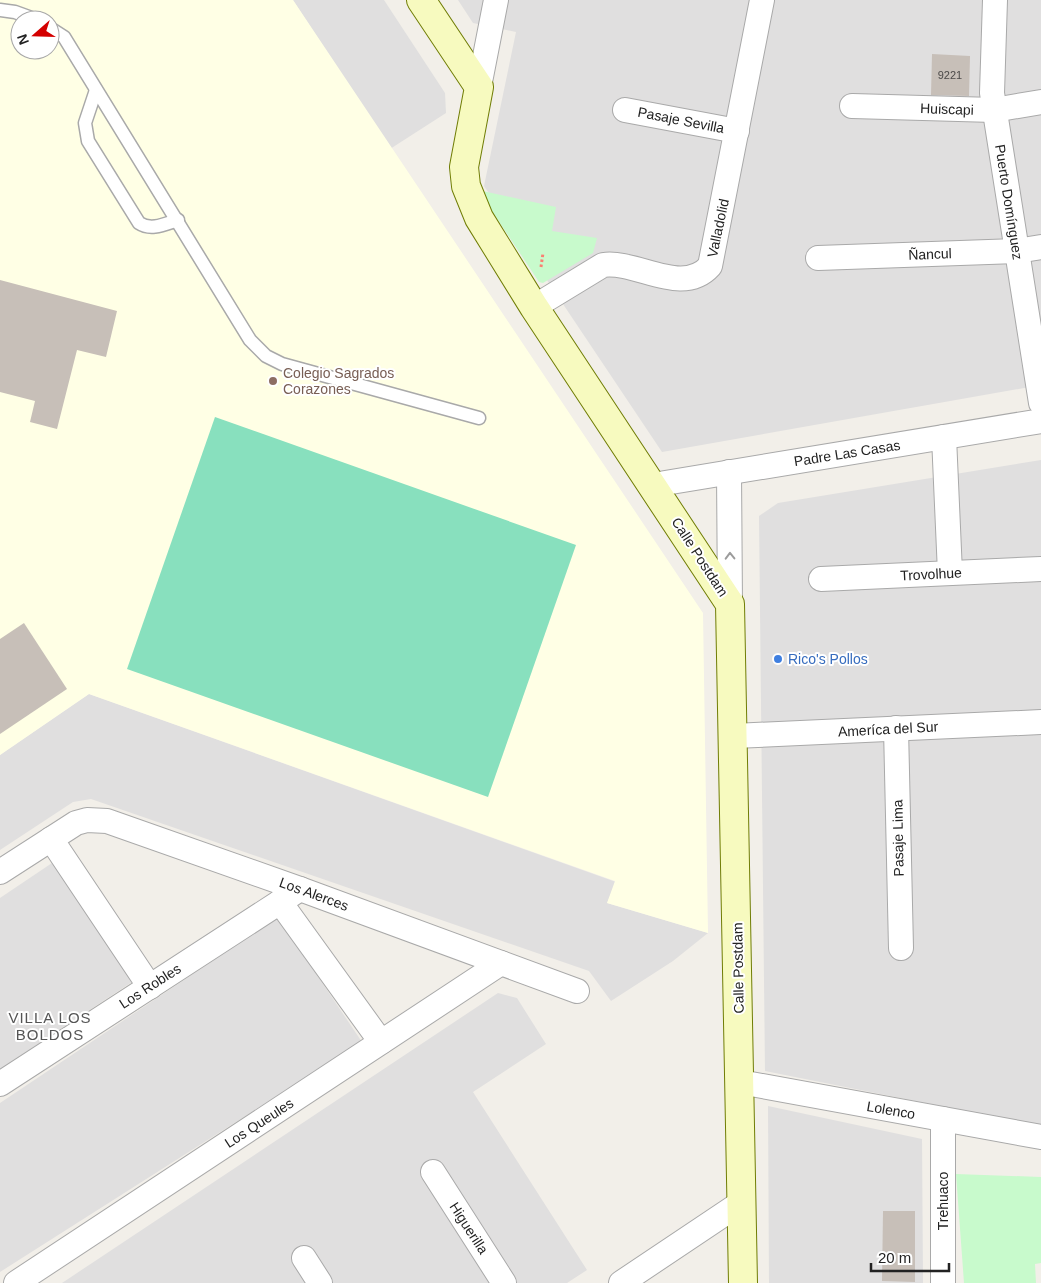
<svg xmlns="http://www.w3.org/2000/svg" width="1041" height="1283" viewBox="0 0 1041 1283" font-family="Helvetica,sans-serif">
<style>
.residential{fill:#e0dfdf}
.education{fill:#ffffe5;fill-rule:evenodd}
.park{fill:#c8facc}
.pitch{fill:#88e0be}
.building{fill:#c7bfb8}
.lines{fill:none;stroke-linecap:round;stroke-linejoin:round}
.lane-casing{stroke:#a9a9a9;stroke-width:15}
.street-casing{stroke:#a9a9a9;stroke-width:26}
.secondary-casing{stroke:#707d05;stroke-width:30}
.path{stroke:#fa8072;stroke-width:3;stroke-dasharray:2.5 2.5;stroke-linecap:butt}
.lane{stroke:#fff;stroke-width:12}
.street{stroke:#fff;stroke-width:24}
.secondary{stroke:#f7fabf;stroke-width:28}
.oneway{stroke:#9c9c9c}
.education-dot{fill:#8d6e63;stroke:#fff;stroke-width:2}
.shop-dot{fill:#3f7fe0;stroke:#fff;stroke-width:2}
.labels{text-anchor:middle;stroke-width:4;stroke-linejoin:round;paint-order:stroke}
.number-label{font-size:11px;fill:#4b4948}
.street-label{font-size:14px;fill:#222;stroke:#fff}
.education-label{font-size:14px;fill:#785e54;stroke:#fff;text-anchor:start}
.shop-label{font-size:14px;fill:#366cbe;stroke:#fff;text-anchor:start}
.neighbourhood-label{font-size:15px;letter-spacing:1px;fill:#555;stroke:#fff}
</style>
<rect width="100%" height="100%" fill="#f2efe9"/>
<g class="residential">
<path d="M293 0H384L445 93 446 113 390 149Z"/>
<path d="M458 0H1041V385L662 452 484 186 516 32 473 23Z"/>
<path d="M1041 460V1126L765 1071 759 516 778 503Z"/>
<path d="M89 694 616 882 607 903 708 933 673 961 611 1001 589 971 91 799 73 802 0 850V755Z"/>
<path d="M55 861 135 980 0 1069V898Z"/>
<path d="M278 917 362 1042 0 1272V1103Z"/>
<path d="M498 993 517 998 546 1044 473 1092 587 1270 567 1283H62Z"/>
<path d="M768 1106 922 1139 923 1283H769Z"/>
</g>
<path class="education" d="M0 0H293L703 613 708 933 607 903 615 881 89 694 0 755ZM20 20H50V50H20Z"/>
<g class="park">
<path d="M478 190 556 207 552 231 597 238 593 253 543 283 539 282Z"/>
<path d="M956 1174 1041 1177V1263L1035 1264 1036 1283H964Z"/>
</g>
<path class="pitch" d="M215 417 576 545 488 797 127 669Z"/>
<g class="building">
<path d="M932 54 970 56 969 96 931 95Z"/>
<path d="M0 280 117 311 106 357 77 350 57 429 30 422 35 401 0 392Z"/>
<path d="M24 623 67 689 0 734V639Z"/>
<path d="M883 1211H915V1282L882 1281Z"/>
</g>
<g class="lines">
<g class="lane-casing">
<g id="lane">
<path d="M0 10 15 12 37 20"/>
<path d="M50 28 64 37 250 340 266 356 282 364 479 418"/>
<path d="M96 90 85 123 88 141 139 223C151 231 165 224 178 220"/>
</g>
</g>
<g class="street-casing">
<g id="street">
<path d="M995 0 992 93 1041 403"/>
<path d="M479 87 496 0"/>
<path d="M852 106 994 110 1041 102"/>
<path d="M625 110 737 131"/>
<path d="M818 258 1017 251 1041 247"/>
<path d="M534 307 603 265C637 260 682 297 710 266L762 0"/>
<path d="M944 437 950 573"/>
<path d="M729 472 730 604"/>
<path d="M653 485 1041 421"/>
<path d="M821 579 1041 569"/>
<path d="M896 728 901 948"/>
<path d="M734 736 1041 722"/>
<path d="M51 839 150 987"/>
<path d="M0 872 76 823 87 820 107 821 300 889 577 991"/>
<path d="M280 902 381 1042"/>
<path d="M740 1082 1041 1137"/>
<path d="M0 1084 300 889"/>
<path d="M943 1119V1283"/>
<path d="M433 1172 504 1283"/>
<path d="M304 1258 320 1283"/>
<path d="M16 1283 501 963"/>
<path d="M621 1283 742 1202"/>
</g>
</g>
<g class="secondary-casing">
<path id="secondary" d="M421 0 479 87 464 167 466 186 479 218 534 307 730 604 743 1283"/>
</g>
<path class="path" d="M541 267 543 253"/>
<use href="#lane" class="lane"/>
<use href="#street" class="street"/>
<use href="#secondary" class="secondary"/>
</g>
<defs><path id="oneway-chevron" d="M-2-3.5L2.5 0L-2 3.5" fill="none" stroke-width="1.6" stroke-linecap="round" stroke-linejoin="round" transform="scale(1.25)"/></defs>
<use class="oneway" href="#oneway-chevron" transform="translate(730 556) rotate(-91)"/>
<circle class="education-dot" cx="273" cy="381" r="5"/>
<circle class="shop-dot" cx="778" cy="659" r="5"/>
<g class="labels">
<g class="number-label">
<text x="950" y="79">9221</text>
</g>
<g class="street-label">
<text transform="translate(947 109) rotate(2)" y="5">Huiscapi</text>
<text transform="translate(681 120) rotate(11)" y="5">Pasaje Sevilla</text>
<text transform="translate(1009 202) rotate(81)" y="5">Puerto Domínguez</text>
<text transform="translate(718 228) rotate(-78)" y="5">Valladolid</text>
<text transform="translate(930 254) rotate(-2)" y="5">Ñancul</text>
<text transform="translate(847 453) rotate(-9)" y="5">Padre Las Casas</text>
<text transform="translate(700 557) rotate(57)" y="5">Calle Postdam</text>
<text transform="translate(931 574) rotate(-3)" y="5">Trovolhue</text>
<text transform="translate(888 729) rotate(-3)" y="5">Ameríca del Sur</text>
<text transform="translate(898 838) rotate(-91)" y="5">Pasaje Lima</text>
<text transform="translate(314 894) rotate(20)" y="5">Los Alerces</text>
<text transform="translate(738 968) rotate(-91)" y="5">Calle Postdam</text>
<text transform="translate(150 986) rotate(-33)" y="5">Los Robles</text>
<text transform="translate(891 1110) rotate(10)" y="5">Lolenco</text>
<text transform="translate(259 1123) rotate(-33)" y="5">Los Queules</text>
<text transform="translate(943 1201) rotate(-90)" y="5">Trehuaco</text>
<text transform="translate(469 1228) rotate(57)" y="5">Higuerilla</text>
</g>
<g class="education-label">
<text x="283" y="378">Colegio Sagrados<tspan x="283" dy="16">Corazones</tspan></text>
</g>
<g class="shop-label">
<text x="788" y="664">Rico's Pollos</text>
</g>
<g class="neighbourhood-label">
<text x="50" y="1023">VILLA LOS<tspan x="50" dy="17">BOLDOS</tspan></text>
</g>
</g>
<g transform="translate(35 35) rotate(250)"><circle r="24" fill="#ffffff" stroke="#a7a7a7"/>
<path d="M0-4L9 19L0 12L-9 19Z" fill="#d40000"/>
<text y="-8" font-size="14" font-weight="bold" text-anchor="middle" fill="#222222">N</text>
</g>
<path d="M871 1263v8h78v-8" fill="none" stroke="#222222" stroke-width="2.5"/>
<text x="878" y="1263" font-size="15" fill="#222222" stroke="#ffffff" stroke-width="4" paint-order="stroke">20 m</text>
</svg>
